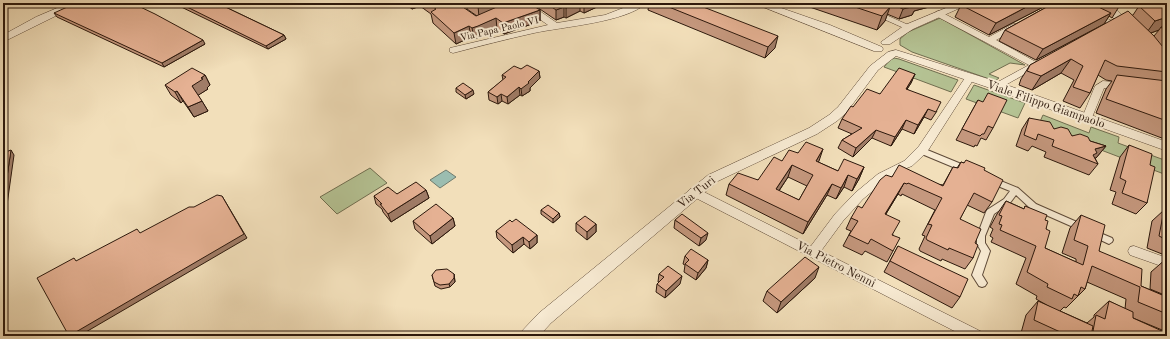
<svg xmlns="http://www.w3.org/2000/svg" width="1170" height="339" viewBox="0 0 1170 339" font-family="'Old Standard TT',serif">
<style>
.green{fill:#b5c394;stroke:#706e50}
.water{fill:#9bbdb0;stroke:#6f7b6e}
.lines{fill:none;stroke-linecap:round;stroke-linejoin:round}
.pedestrian-casing{stroke:#5e4a38;stroke-width:2}
.minor-casing{stroke:#5e4a38;stroke-width:1}
.tertiary-casing{stroke:#5e4a38;stroke-width:1}
.pedestrian{fill:#f7ead2;fill-rule:evenodd}
.minor{fill:#f7ead2;fill-rule:evenodd}
.tertiary{fill:#f7ead2;fill-rule:evenodd}
.wall{fill:#c5987e;stroke:#2c180c;fill-rule:evenodd}
.shaded-wall{fill:#a07c67;stroke:#2c180c}
.building{fill:#e5b193;stroke:#2c180c;fill-rule:evenodd}
.labels{text-anchor:middle;stroke-width:4;stroke-linejoin:round;paint-order:stroke}
.far-street-label{font-size:10px;fill:#2c180c;stroke:#f7ead2}
.street-label{font-size:12px;fill:#2c180c;stroke:#f7ead2}
</style>
<rect width="100%" height="100%" fill="#f2dfba"/>
<filter id="stains"><feTurbulence type="fractalNoise" baseFrequency=".005" numOctaves="4"/><feColorMatrix values="0 0 0 0 .2 0 0 0 0 .09 0 0 0 0 .02 0 0 0 .5 -.17"/></filter>
<radialGradient id="worn" r=".72"><stop offset=".6" stop-color="#630" stop-opacity="0"/><stop offset="1" stop-color="#630" stop-opacity=".3"/></radialGradient>
<g class="green">
<path d="M940 18 1025 65 1010 63 989 74 999 78 995 81 912 52 900 45V39L908 32Z"/>
<path d="M894 58 899 59 958 80 951 92 884 67 890 60Z"/>
<path d="M974 85 1025 103 1018 118 966 99Z"/>
<path d="M1043 115 1089 133 1091 127 1119 137 1118 143 1167 161 1164 174 1038 126Z"/>
<path d="M370 168 387 183 337 214 320 197Z"/>
</g>
<path class="water" d="M446 170 456 177 440 188 430 180Z"/>
<g class="lines">
<g class="pedestrian-casing">
<g id="pedestrian">
<path d="M920 147 971 168 972 170 968 173 965 172 917 152 916 150Z"/>
<path d="M991 177 1018 188 1036 204 1086 226 1087 228 1086 230H1080L1030 208 1016 195 1010 203 994 214 985 236V243L990 251 982 275 987 283 985 286 982 287 979 286 972 275 981 251 977 244V236L986 212 987 210 1004 199 1010 191 988 182 987 180Z"/>
<path d="M1093 230 1112 238 1113 240 1112 242 1109 244 1090 235 1089 233 1090 231Z"/>
</g>
</g>
<g class="minor-casing">
<g id="minor">
<path d="M515 3H528L557 23 605 15 636 3H646C628 22 561 27 534 33 507 39 480 46 453 53L450 52V48L548 25 521 6 505 14 501 11Z"/>
<path d="M848 3H859L913 27 909 30 906 29Z"/>
<path d="M1065 3H1076L1116 23 1112 26 1109 25Z"/>
<path d="M939 11 989 37 1013 24H1019V28L996 40 1036 62 1040 60 1045 63 1000 88H994L992 86 994 84 1029 65 936 16V12Z"/>
<path d="M970 74 975 77 927 152 912 166 899 171 886 180 863 199 843 221 821 251 982 332 984 336H964L690 195 688 192 690 189H698L811 246 835 214 855 193 878 174 904 161 919 146 967 75Z"/>
<path d="M1103 81 1125 83 1130 86 1125 89 1104 88 1091 120H1083L1082 118 1095 86Z"/>
<path d="M1134 246 1167 258V268L1130 255 1128 251 1130 247Z"/>
</g>
</g>
<g class="tertiary-casing">
<g id="tertiary">
<path d="M69 3H82L3 42V35L36 17Z"/>
<path d="M753 3H767L830 25 882 47 883 49 882 51H874Z"/>
<path d="M958 3H971L913 29 890 44H882L881 42 905 25Z"/>
<path d="M1099 3H1110L1133 26 1134 28 1133 30H1125Z"/>
<path d="M896 50 1001 83 1167 142V151L993 89 896 56 878 70 846 113 837 121 817 134 718 181 551 323 539 336H520L522 331 539 313 708 175 809 128 829 115 838 107 870 66 888 52Z"/>
</g>
</g>
<use href="#pedestrian" class="pedestrian"/>
<use href="#minor" class="minor"/>
<use href="#tertiary" class="tertiary"/>
</g>
<g class="wall">
<path d="M173 3H217L284 35 286 39 268 49Z"/>
<path d="M404 3H451L476 16H477L467 9 466 3H515L520 6 540 10V21L504 34 497 29 480 37 474 39 471 37 456 44 433 23 431 14 420 6 412 9Z"/>
<path d="M531 3H599V6L584 13 580 11 566 18 564 17 556 20Z"/>
<path d="M608 3H622L615 7Z"/>
<path d="M649 3H693L775 48 765 58 648 10Z"/>
<path d="M798 3H942L940 4 914 11 912 15 899 19 887 14 885 21 877 30Z"/>
<path d="M965 3H1051L989 35 955 17 961 5Z"/>
<path d="M1054 3H1118L1120 5 1112 18 1109 16 1104 24 1036 60 999 41 1005 30Z"/>
<path d="M1167 3V140L1096 113 1106 89 1112 81 1106 80 1098 75 1090 93 1080 108 1063 101 1074 80 1061 73 1032 90 1019 85 1021 79 1030 65 1133 15 1139 6ZM1159 30 1154 36 1151 33Z"/>
<path d="M54 13 205 44 164 67 57 17Z"/>
<path d="M521 69 539 71 540 78 530 88V91L522 96 520 95 508 104 502 101 498 104 489 100 488 92 503 80 502 75Z"/>
<path d="M915 74 911 83 907 89 937 111 931 120 924 117 914 134 902 129 891 146 872 138 853 157 838 148 842 140 852 134 838 128 842 119 853 107 880 94Z"/>
<path d="M205 75 210 85 207 88 208 89 198 95 208 111 194 117 183 101 181 103 171 95 165 85Z"/>
<path d="M456 88 474 94 466 99 456 92Z"/>
<path d="M978 100 993 128 986 140 981 138 977 146 975 145 974 147 956 140Z"/>
<path d="M1029 118 1054 129 1072 136 1090 141 1106 146 1096 158H1095L1098 164 1089 175 1044 157 1046 152 1032 146 1028 151 1016 146 1022 129Z"/>
<path d="M1129 145 1150 165 1147 203 1136 214 1112 204 1116 192 1110 190 1120 157Z"/>
<path d="M798 153 819 161 818 162 838 171 864 167 859 179 852 191 844 187 836 199 827 195 803 234 726 195 729 184 758 180 782 161ZM788 177 807 186 799 200 779 191Z"/>
<path d="M961 162 984 170 992 202 984 213 967 205 960 219 975 243 973 258 965 269 942 259 941 261 920 251 919 249 925 236 922 235 935 210 902 194 901 196 898 194 886 214 893 235V251L887 262 865 251 862 255 843 246 851 231 846 229 851 218 862 208 892 177 943 185 953 167 957 168Z"/>
<path d="M426 190 429 198 391 222 383 212 382 209 376 204 374 196 397 194Z"/>
<path d="M1006 201 1024 209 1025 206 1045 220 1046 229 1045 248 1076 262V259L1062 253 1070 228 1081 215 1099 251 1141 286 1167 297V332L1133 318 1161 336H1027L1021 333 1026 315 1038 301 1052 308 1036 299 1037 296 1016 284 1026 258 991 242 993 238 990 236 993 229 990 227 997 214ZM1087 282 1126 299 1125 309 1109 301 1094 315V317L1087 323 1060 311 1064 307 1066 308 1085 289Z"/>
<path d="M541 210 559 213 560 217 553 223 541 214Z"/>
<path d="M1164 210 1167 211V256L1147 248 1152 221Z"/>
<path d="M453 218 455 226 432 244 415 229 413 221Z"/>
<path d="M675 220 706 240 699 246 674 228Z"/>
<path d="M576 223 596 224V232L587 240 576 231Z"/>
<path d="M496 231 537 235V243L530 249 524 244 513 253 497 238Z"/>
<path d="M898 246 960 297 952 308 884 272Z"/>
<path d="M685 256 708 260 706 268 696 280 684 272 685 265 683 264Z"/>
<path d="M1167 258V296L1150 289 1151 272Z"/>
<path d="M454 274 455 282 450 287 441 289 435 286 432 275Z"/>
<path d="M659 274 680 284 665 298 656 292 657 284 659 282H658Z"/>
<path d="M815 278 777 313 763 301 767 291Z"/>
</g>
<g class="shaded-wall">
<path d="M411 3H419L420 6 412 9Z"/>
<path d="M485 3H509L479 17 478 6Z"/>
<path d="M576 3H580V11L566 18V8Z"/>
<path d="M584 3H599V6L584 13Z"/>
<path d="M615 3H622L615 7Z"/>
<path d="M913 3H942L940 4 914 11 912 15 899 19 903 9Z"/>
<path d="M1034 3H1051L989 35 996 23Z"/>
<path d="M564 7V17L556 20V10Z"/>
<path d="M890 7 885 21 877 30 882 16Z"/>
<path d="M540 10V21L504 34 503 23Z"/>
<path d="M1111 13 1104 24 1036 60 1043 49Z"/>
<path d="M1167 17V27H1161L1159 30 1145 35 1155 21Z"/>
<path d="M496 18 497 29 480 37 474 39 472 28Z"/>
<path d="M469 26 471 37 456 44 454 33Z"/>
<path d="M284 35 286 39 268 49 266 46Z"/>
<path d="M778 36 775 48 765 58 768 47Z"/>
<path d="M203 40 205 44 164 67 162 63Z"/>
<path d="M1071 59 1061 73 1032 90 1041 76Z"/>
<path d="M539 71 540 78 530 88V91L522 96 521 89Z"/>
<path d="M915 74 911 83 902 97 906 89Z"/>
<path d="M205 75 210 85 207 88 208 89 197 96 192 86Z"/>
<path d="M519 87 520 95 508 104 507 97Z"/>
<path d="M473 90 474 94 466 99 465 95Z"/>
<path d="M177 91 183 101 181 103 175 92Z"/>
<path d="M501 94 502 101 498 104 497 97Z"/>
<path d="M202 101 208 111 194 117 188 107Z"/>
<path d="M928 109 924 117 914 134 918 125Z"/>
<path d="M906 120 902 129 891 146 895 137Z"/>
<path d="M876 130 872 138 853 157 856 148Z"/>
<path d="M1106 146 1096 158H1093L1091 161 1095 149Z"/>
<path d="M823 149 819 161 812 173 816 161Z"/>
<path d="M11 150 14 155 5 219 3 220V204Z"/>
<path d="M792 165 788 177 772 201 776 189Z"/>
<path d="M864 167 859 179 852 191 857 179Z"/>
<path d="M848 175 844 187 836 199 841 188Z"/>
<path d="M904 183 898 194 879 225 885 214Z"/>
<path d="M832 184 827 195 803 234 808 222Z"/>
<path d="M426 190 429 198 391 222 388 214Z"/>
<path d="M222 196 247 238 79 336H69Z"/>
<path d="M559 213 560 217 553 223V219Z"/>
<path d="M453 218 455 226 432 244 430 236Z"/>
<path d="M596 224V232L587 240V232Z"/>
<path d="M708 233 706 240 699 246 701 238Z"/>
<path d="M537 235V243L530 249 529 242Z"/>
<path d="M523 237 524 244 513 253 512 245Z"/>
<path d="M708 260 706 268 696 280 698 273Z"/>
<path d="M819 267 815 278 777 313 781 302Z"/>
<path d="M454 274 455 282 450 287 449 284Z"/>
<path d="M682 276 680 284 665 298 666 291Z"/>
</g>
<g class="building">
<path d="M76 3H132L155 14 203 40 162 63 54 13Z"/>
<path d="M179 3H217L284 35 266 46Z"/>
<path d="M428 3H451L453 4 457 3 476 16 506 3H515L520 6 527 3H529L540 10 503 23 496 18 478 26 472 28 469 26 454 33 431 12 436 9Z"/>
<path d="M473 3H485L478 6Z"/>
<path d="M546 3H576L566 8 564 7 556 10Z"/>
<path d="M659 3H693L778 36 768 47Z"/>
<path d="M843 3H881L890 7 882 16Z"/>
<path d="M889 3H913L916 6 903 9Z"/>
<path d="M965 3H1034L996 23 961 5Z"/>
<path d="M1054 3H1090L1111 13 1043 49 1005 30Z"/>
<path d="M1148 3H1167V17L1155 21 1139 6Z"/>
<path d="M1128 11 1154 36 1167 52V72L1117 66 1105 60 1090 93 1073 87 1083 66 1071 59 1041 76 1027 71 1030 65Z"/>
<path d="M1167 25V34L1161 27Z"/>
<path d="M527 65 539 71 528 82 529 83 521 89 519 87 507 97 501 94 497 97 488 92 506 77 502 75 514 66 521 69Z"/>
<path d="M192 68 205 75 201 78 203 79 192 86 202 101 188 107 177 91 175 92 165 85Z"/>
<path d="M899 68 915 74 906 89 941 102 936 112 928 109 918 125 906 120 895 137 876 130 856 148 842 140 862 128 842 119 851 106 853 107 867 89 880 94Z"/>
<path d="M1117 75 1167 81V121L1106 99Z"/>
<path d="M463 83 473 90 465 95 456 88Z"/>
<path d="M988 93 1007 100 993 128 988 126 984 134H982L980 136 962 129 978 100 983 102Z"/>
<path d="M1029 118 1050 122 1054 129 1061 127 1068 129 1072 136 1080 134 1088 137 1090 141 1106 146 1095 149 1097 153 1093 155 1098 164 1052 146 1054 140 1038 134 1036 140 1024 135Z"/>
<path d="M806 142 823 149 816 161 838 171 844 159 864 167 857 179 848 175 841 188 832 184 808 222 729 184 738 173 758 180 774 157 782 161 789 150 798 153ZM792 165 813 175 799 200 776 189Z"/>
<path d="M1129 145 1152 154 1150 165 1155 167 1147 203 1122 193 1126 181 1120 178Z"/>
<path d="M11 150 3 204V153Z"/>
<path d="M966 160 985 168 984 170 1003 180 992 202 974 193 960 219 981 229 975 243 978 245 973 258 949 248 948 250 927 240 926 238 932 225 928 224 942 198 908 183 907 184 904 183 885 214 900 221 892 235 900 238 893 251 871 239 868 244 849 235 858 221 851 218 858 206 862 208 880 180 886 175 892 177 899 165 943 186 953 167 958 168 961 162 964 163Z"/>
<path d="M416 182 426 190 388 214 380 204H382L374 196 388 187 397 194Z"/>
<path d="M217 195 222 196 244 234 69 336 37 278 74 258 76 261 137 229 140 233 189 207H194Z"/>
<path d="M1006 201 1024 209 1025 206 1047 215 1045 220 1048 221 1046 229 1050 231 1045 248 1083 265 1088 246 1074 240 1081 215 1105 225 1099 251 1142 269 1141 286 1167 297V314L1138 302 1140 287 1092 266 1085 289 1081 287 1078 296 1074 294 1072 299 1047 287 1048 284 1027 272 1036 246 1000 230 1002 225 999 224 1002 216 999 215Z"/>
<path d="M436 204 453 218 430 236 413 221Z"/>
<path d="M548 205 559 213 553 219 541 210Z"/>
<path d="M1164 210 1167 211V240L1159 236Z"/>
<path d="M682 214 708 233 701 238 675 220Z"/>
<path d="M585 216 596 224 587 232 576 223Z"/>
<path d="M516 219 537 235 529 242 523 237 512 245 496 231 510 220 512 222Z"/>
<path d="M898 246 968 279 960 297 890 261Z"/>
<path d="M691 249 708 260 698 273 685 264 689 260 685 256Z"/>
<path d="M805 257 819 267 781 302 767 291Z"/>
<path d="M1167 258V275H1166Z"/>
<path d="M668 266 682 276 666 291 657 284 664 277 659 274Z"/>
<path d="M447 269 454 274V278L449 284 440 285 434 282 432 275 436 270Z"/>
<path d="M1038 301 1093 326 1091 336H1069L1034 320Z"/>
<path d="M1109 301 1133 312V318L1162 331 1161 336H1103L1093 331 1096 315 1105 319Z"/>
</g>
<g class="labels">
<g class="far-street-label">
<text transform="translate(499 28) rotate(-13)" y="4">Via Papa Paolo VI</text>
</g>
<g class="street-label">
<text transform="translate(1046 104) rotate(19)" y="4">Viale Filippo Giampaolo</text>
<text transform="translate(696 192) rotate(-38)" y="4">Via Turi</text>
<text transform="translate(836 264) rotate(27)" y="4">Via Pietro Nenni</text>
</g>
</g>
<rect width="1170" height="339" fill="none" stroke="#f2dfba" stroke-width="16"/>
<rect x="4" y="4" width="1162" height="331" fill="none" stroke="#2c180c" stroke-width="2"/>
<rect x="8" y="8" width="1154" height="323" fill="none" stroke="#2c180c"/>
<rect width="100%" height="100%" filter="url(#stains)"/>
<rect width="100%" height="100%" fill="url(#worn)"/>
</svg>
